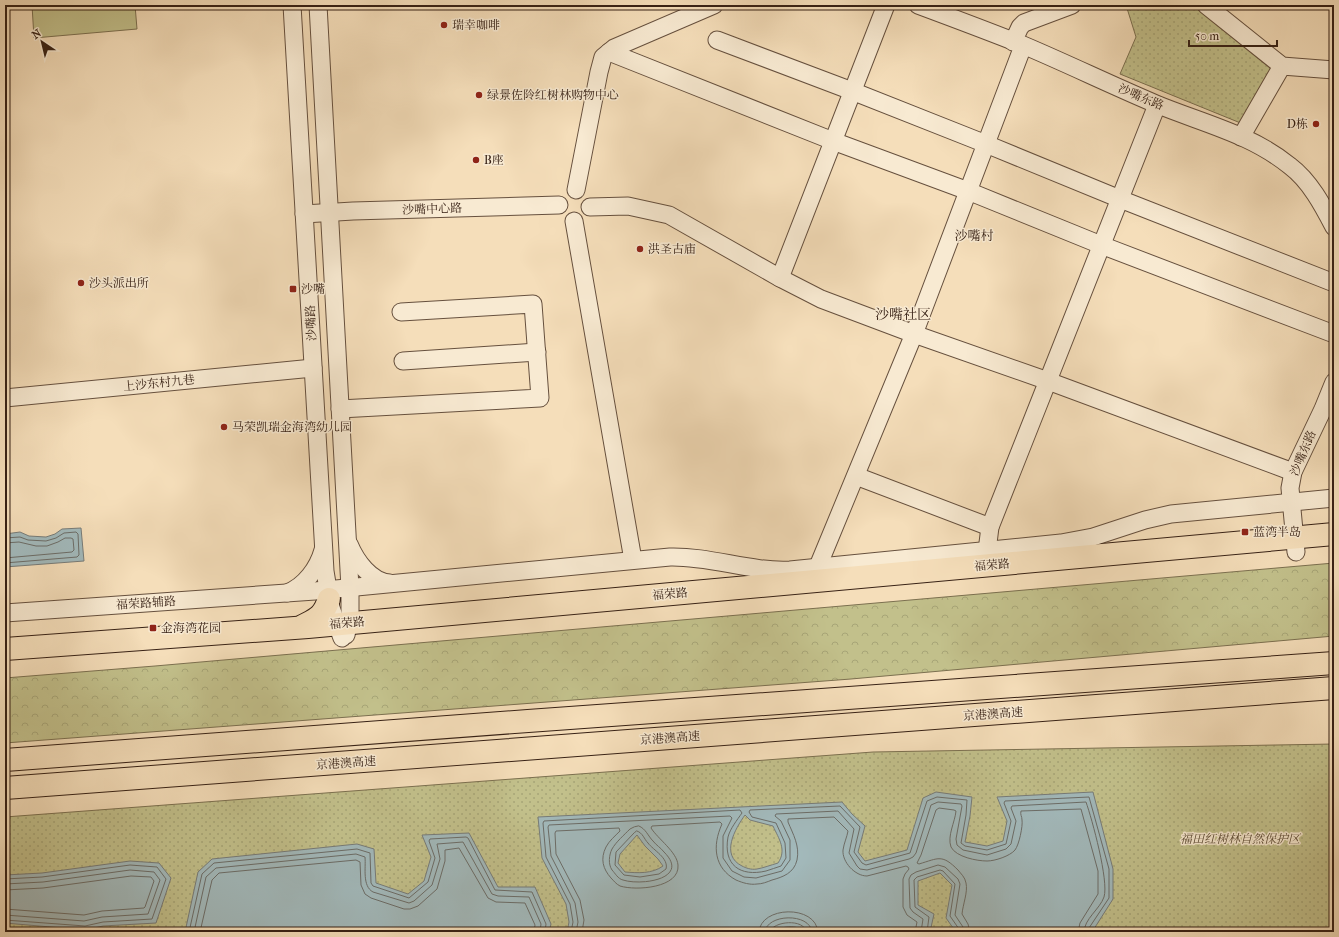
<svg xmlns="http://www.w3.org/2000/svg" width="1339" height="937" viewBox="0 0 1339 937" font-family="'IM FELL French Canon','Noto Serif SC',serif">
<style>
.green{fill:#c2c08b;stroke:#7c7050}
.forest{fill:url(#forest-crowns);stroke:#7c7050}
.park{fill:url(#park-dots);stroke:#7c7050}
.water{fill:#a2b9bb;stroke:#777c79;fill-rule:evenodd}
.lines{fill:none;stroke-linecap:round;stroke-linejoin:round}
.shore{stroke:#6c6d68;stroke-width:1}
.minor-casing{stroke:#66503e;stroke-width:19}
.major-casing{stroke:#372115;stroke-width:24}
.highway-casing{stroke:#372115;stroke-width:24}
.minor{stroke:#f8ead2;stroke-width:17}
.major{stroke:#f5deba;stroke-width:22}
.highway{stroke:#f5deba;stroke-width:22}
.poi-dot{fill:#8f2418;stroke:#f8ead2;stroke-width:1.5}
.labels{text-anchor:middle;stroke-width:3;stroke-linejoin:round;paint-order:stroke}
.poi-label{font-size:12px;fill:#372115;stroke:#f8ead2;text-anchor:start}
.street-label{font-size:12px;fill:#372115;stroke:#f8ead2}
.park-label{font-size:12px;font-style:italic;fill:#5a4932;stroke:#f8ead2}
.neighbourhood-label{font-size:13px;fill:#372115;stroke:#f8ead2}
.quarter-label{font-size:14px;fill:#372115;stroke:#f8ead2}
</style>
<defs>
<pattern id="forest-crowns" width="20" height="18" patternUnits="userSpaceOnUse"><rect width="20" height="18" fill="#c2c08b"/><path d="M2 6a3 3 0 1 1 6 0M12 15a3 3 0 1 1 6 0" fill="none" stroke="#a7a577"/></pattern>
<pattern id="park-dots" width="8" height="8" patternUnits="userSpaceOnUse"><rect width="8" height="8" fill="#c2c08b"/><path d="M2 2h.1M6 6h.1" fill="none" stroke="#a7a577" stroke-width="1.8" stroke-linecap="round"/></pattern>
</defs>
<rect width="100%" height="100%" fill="#f5deba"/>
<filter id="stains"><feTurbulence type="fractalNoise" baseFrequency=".005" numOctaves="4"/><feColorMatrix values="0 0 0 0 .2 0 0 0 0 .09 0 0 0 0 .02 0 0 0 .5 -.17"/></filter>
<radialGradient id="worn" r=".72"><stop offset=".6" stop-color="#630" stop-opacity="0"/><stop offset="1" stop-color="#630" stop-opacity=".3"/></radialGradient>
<path class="green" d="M32 5H135L137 29 34 38Z"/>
<path class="forest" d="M1334 563V636L851 679 5 743V678L155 666Z"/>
<g class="park">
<path d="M1126 5H1195L1269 65 1272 73 1243 124 1120 74 1136 37Z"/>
<path d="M1334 744V932H5V817L873 752Z"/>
</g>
<g class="water">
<path d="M81 528 84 561 5 567V534L20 532 29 536 46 537 55 534 62 529Z"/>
<path d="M936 792 972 797 970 816 965 842 987 846 1003 841 1007 821 997 797 1093 792 1113 869V899L1092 932H956L946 918 952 885 940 873 918 881V905L934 914 930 932H804C795 922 778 929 767 932H567L569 922 566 904 542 858 538 817 842 802 852 814 865 826 858 852 865 861 907 850 923 798ZM745 815 750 820 773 826C779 839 787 850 778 863 771 865 763 868 757 869 751 870 746 868 742 866 720 855 735 829 745 815ZM637 835 645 846 658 859 663 866C652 874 638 873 625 872L618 863 620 854Z"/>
<path d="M469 833 498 887H535L551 924 549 932H185L198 872 212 859 357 844 374 849 376 883 408 894 424 881 431 857 422 835Z"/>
<path d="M130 861 159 863 171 878 156 923 103 926 85 930 5 923V875L42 873Z"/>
</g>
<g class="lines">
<g class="shore">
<path d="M5 538 20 537 28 540 46 541 56 538 64 533 76 532 78 534 79 555 77 557 5 563"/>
<path d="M5 543 19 542 36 546H47L58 542 65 538H71L73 539 74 550 72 552 5 558"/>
<path d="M639 826C646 829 648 836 653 841 656 845 661 848 664 852 691 879 641 886 623 880 618 879 615 873 612 870 608 864 609 855 612 849 616 842 624 835 630 829L634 827Z"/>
<path d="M637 831C643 833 644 839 648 843 653 850 669 858 666 869L659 874 640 877 624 875 615 865 616 852 634 833Z"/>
<path d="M5 879 42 877 130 865 157 867 166 879 152 919 103 922 85 926 5 920"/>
<path d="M5 884 43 882 130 870 154 872 160 880 148 914 102 917 84 921 5 915"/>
<path d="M5 890 43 888 131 876 151 877 154 881 145 907 144 908 102 911 84 915 5 909"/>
<path d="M189 932 202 874 214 863 357 849 370 853 371 883 373 886 409 898 428 882 435 858 429 841 430 839 466 837 468 838 495 890 532 892 546 924 545 932"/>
<path d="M194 932 206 877 216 868 356 854 365 857C366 868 362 886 373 892L409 903 414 901 432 885 440 859 437 844 463 842 492 894 498 896 529 897 541 924 540 932"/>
<path d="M200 932 212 880 219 873 356 860 360 862 361 885 365 894 371 898 404 909H410L418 906 437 889 445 861V850L459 848 488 898 496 902 525 903 535 925 534 932"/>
<path d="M571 932 573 922 570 904 546 857 543 823 544 821 740 810 742 813C737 820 730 829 728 837 723 865 740 877 766 871 771 869 776 868 781 866L786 858 785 843 776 823 752 817 749 812 750 810 840 806 860 827 854 852 862 863 866 865 910 853 927 801 937 797 967 800 966 815 961 843 965 846 987 850 1006 844 1011 821 1004 803 1005 801 1089 797 1109 869V898L1089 928V932"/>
<path d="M576 932 578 922 575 903 551 856 548 827 549 825 730 816 732 818 723 836V858L732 871 744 877 756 878 782 871 790 860V840L781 821 775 816 776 814 838 811 854 829 849 853 857 866 860 869 867 870 909 859 913 857 916 853 931 805 938 802 961 804 962 806 956 839 957 845 963 850 987 855 1006 849 1011 844 1016 821 1011 808 1012 806 1086 802C1092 819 1109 881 1104 897 1100 909 1084 919 1084 932"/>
<path d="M582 932 584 920 580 900 556 854 555 833 556 831 619 828 620 831C615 836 609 841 606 847 600 859 603 869 611 878 614 881 616 884 620 886 636 891 680 888 678 865 677 852 658 839 651 828L652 826 720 822 722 824C712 846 714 868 736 880 743 883 750 885 757 884 762 884 767 882 772 880 783 877 794 873 797 860 800 846 793 834 788 822V819L834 817 848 831C847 837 844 843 843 850 842 862 855 876 867 876L906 866 908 867 909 869 905 874 903 879V907L907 915 917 922 915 932"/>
<path d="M759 932C760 906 816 904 818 932"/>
<path d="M765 932C766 914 810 912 812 932"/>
<path d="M770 932C772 921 805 918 806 932"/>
<path d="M921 932 923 919 913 912 910 908 909 879 911 875 916 872 938 865 945 867 958 879 960 884 955 915 963 927 964 932"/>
<path d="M927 932 929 917 915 907 914 880 917 877 940 870 943 871 955 884 950 916 959 929V932"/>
<path d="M970 932 968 924 962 914C963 904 968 892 966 883 965 877 961 874 958 870 942 854 939 858 919 864L917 863 921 855 936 810 939 808 954 810 956 811C955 822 947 836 951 847 956 857 977 861 987 861 995 861 1010 856 1015 850 1019 845 1023 826 1022 820 1022 816 1020 815 1021 811L1081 809 1098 871V894L1080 923 1078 932"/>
</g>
<g class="minor-casing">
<g id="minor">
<path d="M292 5 325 571 331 608 342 638"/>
<path d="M318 5 350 588V616L346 635"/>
<path d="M918 5C953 18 988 31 1023 45 1068 64 1111 85 1156 104 1202 123 1251 134 1290 166 1310 181 1323 206 1334 227"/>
<path d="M1206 5 1282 66 1334 70"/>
<path d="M717 40 852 91 986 144 1120 199 1334 283"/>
<path d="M1013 42 1020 27 1024 23 1072 5"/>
<path d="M609 52 833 141 968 191 1101 245 1334 334"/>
<path d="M1241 137 1282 66"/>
<path d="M576 190 599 72 603 57 614 48 714 5"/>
<path d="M590 207 628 206 669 215 780 278 821 299 914 334 1048 381 1293 472"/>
<path d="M304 214 353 211 559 205"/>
<path d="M574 221 633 560"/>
<path d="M780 278 886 5"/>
<path d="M403 361 537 352"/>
<path d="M5 398 313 368"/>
<path d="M340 409 540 398 533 304 401 312"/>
<path d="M856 476 990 527"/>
<path d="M349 544C356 561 371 582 390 583"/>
<path d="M987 551 990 527 1157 105"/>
<path d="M1296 552 1290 488 1293 472 1323 409 1334 382"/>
<path d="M814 576 914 334 1023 46"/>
<path d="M287 593C305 586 318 568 323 550"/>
<path d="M5 613 315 591 670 557C711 556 750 572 790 570L1061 543 1093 537 1145 520 1171 514 1334 498"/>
</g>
</g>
<g class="major-casing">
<g id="major">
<path d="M301 627C317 618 323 617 329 599"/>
<path d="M5 649 308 627 1334 534"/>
</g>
</g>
<g class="highway-casing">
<g id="highway">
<path d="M5 760 528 721 1334 663"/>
<path d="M5 788 1334 688"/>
</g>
</g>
<use href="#minor" class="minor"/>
<use href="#major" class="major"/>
<use href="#highway" class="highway"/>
</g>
<g class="poi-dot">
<circle cx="444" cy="25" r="4"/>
<circle cx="479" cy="95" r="4"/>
<circle cx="1316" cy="124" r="4"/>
<circle cx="476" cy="160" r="4"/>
<circle cx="640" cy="249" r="4"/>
<circle cx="81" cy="283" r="4"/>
<rect x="289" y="285" width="8" height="8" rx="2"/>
<circle cx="224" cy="427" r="4"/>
<rect x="1241" y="528" width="8" height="8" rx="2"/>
<rect x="149" y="624" width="8" height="8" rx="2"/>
</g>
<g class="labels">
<g class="poi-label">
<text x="452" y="29">瑞幸咖啡</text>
<text x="487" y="99">绿景佐阾红树林购物中心</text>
<text x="1308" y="128" text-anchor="end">D栋</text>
<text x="484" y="164">B座</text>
<text x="648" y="253">洪圣古庙</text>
<text x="89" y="287">沙头派出所</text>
<text x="301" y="293">沙嘴</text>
<text x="232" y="431">马荣凯瑞金海湾幼儿园</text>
<text x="1253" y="536">蓝湾半岛</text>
<text x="161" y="632">金海湾花园</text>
</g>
<g class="street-label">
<text transform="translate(1141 97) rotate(23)" y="4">沙嘴东路</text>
<text transform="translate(432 209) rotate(-2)" y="4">沙嘴中心路</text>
<text transform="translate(311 323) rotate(-93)" y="4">沙嘴路</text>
<text transform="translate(159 383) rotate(-6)" y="4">上沙东村九巷</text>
<text transform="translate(1303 453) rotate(-67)" y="4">沙嘴东路</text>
<text transform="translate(992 565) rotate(-5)" y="4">福荣路</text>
<text transform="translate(670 594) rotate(-5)" y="4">福荣路</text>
<text transform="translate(146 603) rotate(-4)" y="4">福荣路辅路</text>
<text transform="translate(347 623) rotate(-5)" y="4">福荣路</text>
<text transform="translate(993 714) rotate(-4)" y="4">京港澳高速</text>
<text transform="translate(670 738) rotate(-4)" y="4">京港澳高速</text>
<text transform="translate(346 763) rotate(-4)" y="4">京港澳高速</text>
</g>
<g class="park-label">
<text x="1240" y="843">福田红树林自然保护区</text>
</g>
<g class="neighbourhood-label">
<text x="974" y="240">沙嘴村</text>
</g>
<g class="quarter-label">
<text x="903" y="319">沙嘴社区</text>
</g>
</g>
<rect width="1339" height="937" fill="none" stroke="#f5deba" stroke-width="20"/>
<rect x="6" y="6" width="1327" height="925" fill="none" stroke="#372115" stroke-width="2"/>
<rect x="10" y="10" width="1319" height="917" fill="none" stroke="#372115"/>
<g transform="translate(42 42) rotate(325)" stroke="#f8ead2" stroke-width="3" paint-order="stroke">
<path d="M0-3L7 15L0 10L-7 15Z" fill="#372115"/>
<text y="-6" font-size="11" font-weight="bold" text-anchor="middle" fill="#372115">N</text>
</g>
<path d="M1189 40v6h88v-6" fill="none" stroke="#372115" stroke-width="2"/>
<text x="1195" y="40" font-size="12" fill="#372115" stroke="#f8ead2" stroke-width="3" paint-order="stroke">50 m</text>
<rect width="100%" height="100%" filter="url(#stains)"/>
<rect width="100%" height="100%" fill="url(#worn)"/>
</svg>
